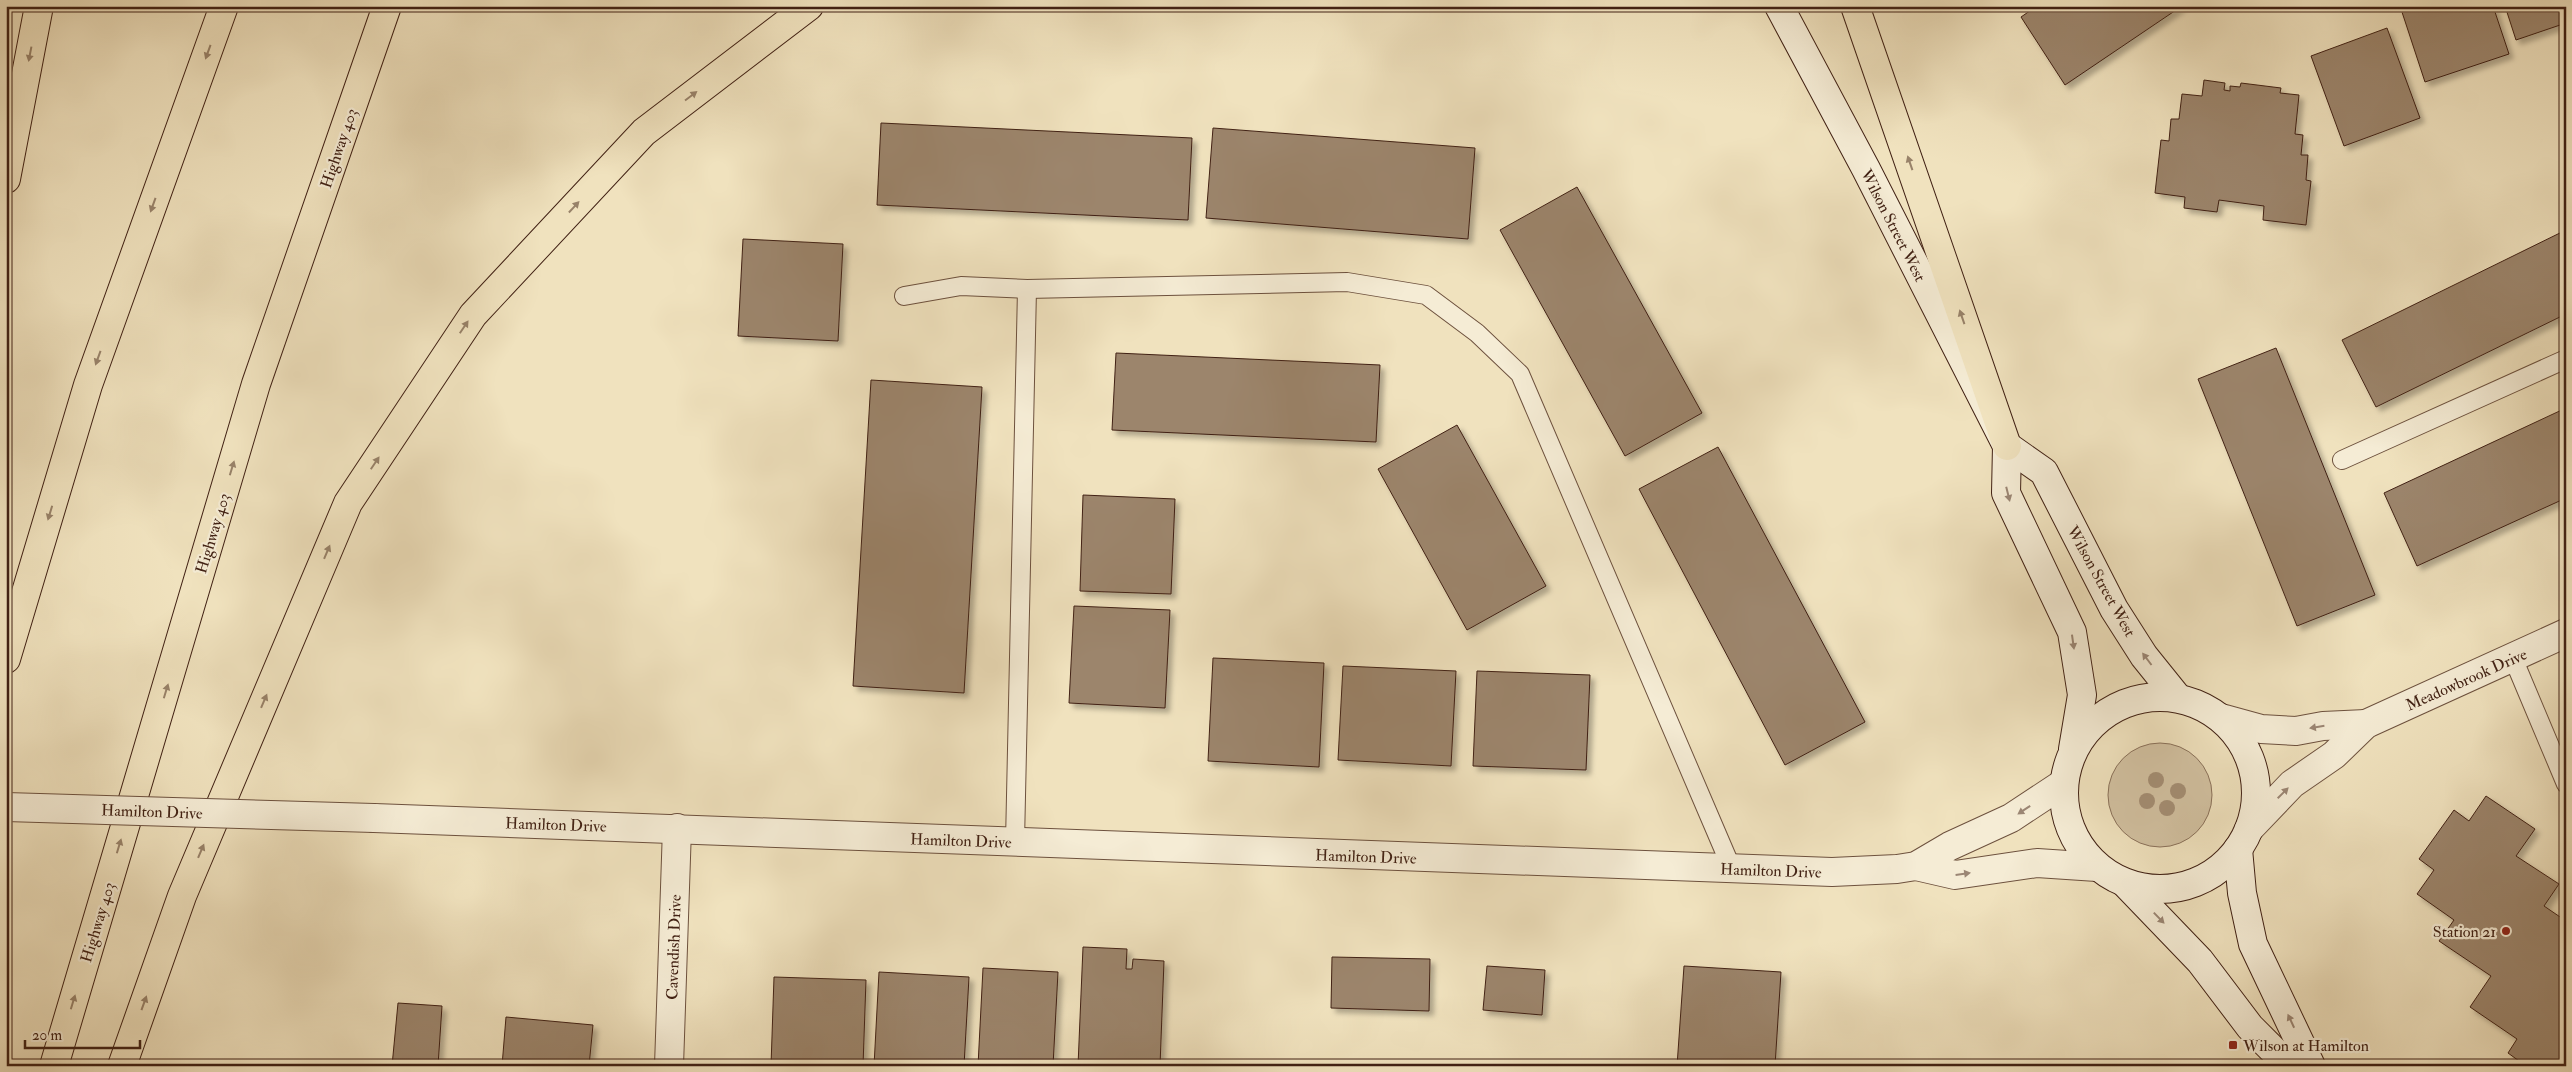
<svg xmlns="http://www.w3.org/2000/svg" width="2572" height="1072" viewBox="0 0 2572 1072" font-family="'IM FELL Double Pica',serif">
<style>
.green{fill:#d2c1a1;stroke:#8a715a}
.building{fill:#9c856c;stroke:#412114;filter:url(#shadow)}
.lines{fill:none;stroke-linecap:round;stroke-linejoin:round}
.service-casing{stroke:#6d513e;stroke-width:20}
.minor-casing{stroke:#6d513e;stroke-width:30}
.tertiary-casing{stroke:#6d513e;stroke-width:30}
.secondary-casing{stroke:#412114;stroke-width:30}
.motorway-casing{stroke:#412114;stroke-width:30}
.service{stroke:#f5ecd5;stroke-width:18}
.minor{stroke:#f5ecd5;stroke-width:28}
.tertiary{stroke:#f5ecd5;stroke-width:28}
.secondary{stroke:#f5ecd5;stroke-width:28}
.motorway{stroke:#f0e2be;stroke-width:28}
.tertiary-bridge-casing{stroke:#6d513e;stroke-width:30;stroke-linecap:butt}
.tertiary-bridge{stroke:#f5ecd5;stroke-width:28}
.tree{fill:#a48e74}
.oneway{fill:#988269}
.oneway2{fill:#9b8674}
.poi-dot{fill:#8f2418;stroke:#f5ecd5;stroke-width:2}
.labels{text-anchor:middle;stroke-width:4.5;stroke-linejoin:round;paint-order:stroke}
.street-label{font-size:16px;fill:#412114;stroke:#f5ecd5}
.poi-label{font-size:16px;fill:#412114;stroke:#f5ecd5;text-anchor:end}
</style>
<defs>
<filter id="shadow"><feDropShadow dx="4.5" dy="4.5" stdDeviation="2.5" flood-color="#0004"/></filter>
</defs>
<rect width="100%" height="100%" fill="#f0e2be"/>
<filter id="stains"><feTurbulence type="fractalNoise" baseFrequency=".004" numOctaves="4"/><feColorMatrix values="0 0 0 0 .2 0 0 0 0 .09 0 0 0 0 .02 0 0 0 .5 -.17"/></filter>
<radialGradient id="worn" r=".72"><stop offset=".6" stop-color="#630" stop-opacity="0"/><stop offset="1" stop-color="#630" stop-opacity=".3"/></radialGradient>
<circle class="green" cx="2160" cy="795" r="52"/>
<g class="building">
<path d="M2037 6H2182L2065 85 2021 17Z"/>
<path d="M2400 6H2493L2509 54 2425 82Z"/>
<path d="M2505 6H2566V23L2516 40Z"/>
<path d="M2387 28 2420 118 2344 146 2311 56Z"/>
<path d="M2204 80 2225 83 2224 90 2230 91V86L2240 87 2241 83 2281 88 2280 93 2299 95 2295 134 2303 135 2301 155H2308L2306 180 2311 181 2306 225 2263 220 2264 206 2219 200 2217 212 2184 208 2185 197 2155 193 2161 140 2169 141 2171 119H2179L2182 94 2202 96Z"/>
<path d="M881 123 1192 138 1188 220 877 205Z"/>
<path d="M1213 128 1475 148 1468 239 1206 218Z"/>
<path d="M1577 187 1702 413 1625 456 1500 230Z"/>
<path d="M2566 230V314L2376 407 2342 340Z"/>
<path d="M743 239 843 244 838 341 738 336Z"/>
<path d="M2276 348 2375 595 2297 626 2198 379Z"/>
<path d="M1116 353 1380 365 1376 442 1112 430Z"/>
<path d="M871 380 982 387 964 693 853 686Z"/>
<path d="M2566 408V498L2417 566 2384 493Z"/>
<path d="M1457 425 1546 586 1467 630 1378 469Z"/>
<path d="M1718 447 1865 722 1785 765 1639 489Z"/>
<path d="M1083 495 1175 499 1171 594 1080 591Z"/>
<path d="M1074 606 1170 610 1165 708 1069 703Z"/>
<path d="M1213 658 1324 663 1319 767 1208 761Z"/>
<path d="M1343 666 1456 671 1451 766 1338 760Z"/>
<path d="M1477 671 1590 675 1586 770 1473 766Z"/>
<path d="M2486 796 2535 829 2516 856 2559 884 2544 906 2566 921V1066H2526L2508 1053 2517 1039 2470 1007 2491 976 2439 941 2454 920 2417 894 2434 870 2419 859 2454 810 2469 821Z"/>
<path d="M1083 947 1127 949 1126 969H1132L1133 959 1164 961 1160 1066H1078Z"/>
<path d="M1332 957 1430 959 1429 1011 1331 1008Z"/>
<path d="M1487 966 1545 970 1542 1015 1483 1010Z"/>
<path d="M1684 966 1781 972 1775 1066H1677Z"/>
<path d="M983 968 1058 972 1053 1066H978Z"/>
<path d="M879 972 969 977 964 1066H874Z"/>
<path d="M774 977 866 980 863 1066H771Z"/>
<path d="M398 1003 442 1006 438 1066H392Z"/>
<path d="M506 1017 593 1025 589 1066H502Z"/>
</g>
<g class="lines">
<g class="service-casing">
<g id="service">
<path d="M904 296 961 286 1027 289 1347 282 1426 295 1477 333 1520 374 1732 869"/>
<path d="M2342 460 2566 359"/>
<path d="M2513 658 2566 784"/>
<path d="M1015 842 1027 289"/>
</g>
</g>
<g class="minor-casing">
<path id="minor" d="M669 1066 677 828"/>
</g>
<g class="tertiary-casing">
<g id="tertiary">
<path d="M2221 718 2261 729 2296 731 2323 726 2366 724"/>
<path d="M374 818 1832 872 1897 869 1916 866 1950 846 2011 818 2064 783"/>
<path d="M2249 829 2292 784 2334 755 2366 724 2566 633"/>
<path d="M1916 866 1955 875 2037 863 2097 867"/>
</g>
</g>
<g class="secondary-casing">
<g id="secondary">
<path d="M1779 6 1866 169 2007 446 2006 493 2072 632 2082 695 2073 749"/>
<path d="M2007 446 2044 472 2114 609 2144 656 2177 697"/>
<circle cx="2160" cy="793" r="96"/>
<path d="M2238 849 2242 893 2253 944 2311 1066"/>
<path d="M2125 883 2200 961 2250 1027 2289 1066"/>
</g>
</g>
<g class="motorway-casing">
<g id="motorway">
<path d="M1855 6 2007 446"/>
<path d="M6 179 39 6"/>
<path d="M6 659 88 385 224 6"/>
<path d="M54 1066 256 384 387 6"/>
<path d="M122 1066 182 896 348 503 473 315 644 132 809 6"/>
</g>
</g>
<use href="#service" class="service"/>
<use href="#minor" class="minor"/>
<use href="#tertiary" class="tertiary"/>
<use href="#secondary" class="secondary"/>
<use href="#motorway" class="motorway"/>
<g class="tertiary-bridge-casing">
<path id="tertiary-bridge" d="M6 807 374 818"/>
</g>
<use href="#tertiary-bridge" class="tertiary-bridge"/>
</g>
<g class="tree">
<circle cx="2156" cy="780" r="8"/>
<circle cx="2178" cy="791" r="8"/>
<circle cx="2147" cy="801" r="8"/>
<circle cx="2167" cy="808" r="8"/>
</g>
<defs><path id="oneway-solid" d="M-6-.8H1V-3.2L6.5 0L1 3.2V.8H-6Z" transform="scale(1.25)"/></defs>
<g class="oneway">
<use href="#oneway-solid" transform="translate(208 52) rotate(110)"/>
<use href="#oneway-solid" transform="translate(30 54) rotate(101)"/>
<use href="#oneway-solid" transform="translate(691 96) rotate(-37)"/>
<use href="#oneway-solid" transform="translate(1910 163) rotate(-109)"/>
<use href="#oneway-solid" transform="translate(153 205) rotate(110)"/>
<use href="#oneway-solid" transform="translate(574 207) rotate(-47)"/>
<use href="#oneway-solid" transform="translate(1962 317) rotate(-109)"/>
<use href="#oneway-solid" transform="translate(464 327) rotate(-56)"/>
<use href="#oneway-solid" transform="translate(98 358) rotate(110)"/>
<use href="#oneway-solid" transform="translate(375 463) rotate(-56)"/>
<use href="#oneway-solid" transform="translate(232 468) rotate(-73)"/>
<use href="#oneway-solid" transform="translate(50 513) rotate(107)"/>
<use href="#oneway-solid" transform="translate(327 552) rotate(-67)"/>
<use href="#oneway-solid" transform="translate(166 691) rotate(-73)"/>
<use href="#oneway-solid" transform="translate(264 701) rotate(-67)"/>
<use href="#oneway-solid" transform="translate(119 846) rotate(-73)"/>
<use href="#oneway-solid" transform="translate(201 851) rotate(-67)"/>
<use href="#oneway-solid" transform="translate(73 1002) rotate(-73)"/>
<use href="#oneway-solid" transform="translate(144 1003) rotate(-70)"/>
</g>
<g class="oneway2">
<use href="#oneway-solid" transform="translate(2008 494) rotate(76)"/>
<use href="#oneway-solid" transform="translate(2073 642) rotate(82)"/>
<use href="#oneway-solid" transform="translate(2147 659) rotate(-127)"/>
<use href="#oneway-solid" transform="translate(2317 727) rotate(171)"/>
<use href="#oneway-solid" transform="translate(2283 793) rotate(-45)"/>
<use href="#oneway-solid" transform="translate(2024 810) rotate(146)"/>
<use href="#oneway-solid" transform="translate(1963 874) rotate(-8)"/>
<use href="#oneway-solid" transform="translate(2159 918) rotate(46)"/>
<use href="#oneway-solid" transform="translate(2291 1021) rotate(-115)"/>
</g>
<g class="poi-dot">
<circle cx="2506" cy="931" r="5"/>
<rect x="2228" y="1040" width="10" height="10" rx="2.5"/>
</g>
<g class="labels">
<g class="street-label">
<text transform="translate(338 148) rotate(-71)" y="6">Highway 403</text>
<text transform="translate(1894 225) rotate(63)" y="6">Wilson Street West</text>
<text transform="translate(212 533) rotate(-73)" y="6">Highway 403</text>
<text transform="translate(2102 581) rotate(61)" y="6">Wilson Street West</text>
<text transform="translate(2466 679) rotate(-24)" y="6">Meadowbrook Drive</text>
<text transform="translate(152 811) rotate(2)" y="6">Hamilton Drive</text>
<text transform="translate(556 824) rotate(2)" y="6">Hamilton Drive</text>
<text transform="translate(961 840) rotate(2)" y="6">Hamilton Drive</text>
<text transform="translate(1366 856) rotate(2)" y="6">Hamilton Drive</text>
<text transform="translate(1771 870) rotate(2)" y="6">Hamilton Drive</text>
<text transform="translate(97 922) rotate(-73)" y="6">Highway 403</text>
<text transform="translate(673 947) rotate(-88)" y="6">Cavendish Drive</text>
</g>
<g class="poi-label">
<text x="2496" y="937">Station 21</text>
<text x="2243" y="1051" text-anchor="start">Wilson at Hamilton</text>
</g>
</g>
<rect width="2572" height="1072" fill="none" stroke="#f0e2be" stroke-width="25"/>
<rect x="8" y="8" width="2557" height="1057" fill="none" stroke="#412114" stroke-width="2.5"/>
<rect x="12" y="12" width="2547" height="1047" fill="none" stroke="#412114"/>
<path d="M25 1040v8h115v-8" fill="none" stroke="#412114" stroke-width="2.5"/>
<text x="32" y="1040" font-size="15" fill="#412114" stroke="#f5ecd5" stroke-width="4" paint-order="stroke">20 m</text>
<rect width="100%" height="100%" filter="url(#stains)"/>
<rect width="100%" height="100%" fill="url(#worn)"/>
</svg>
